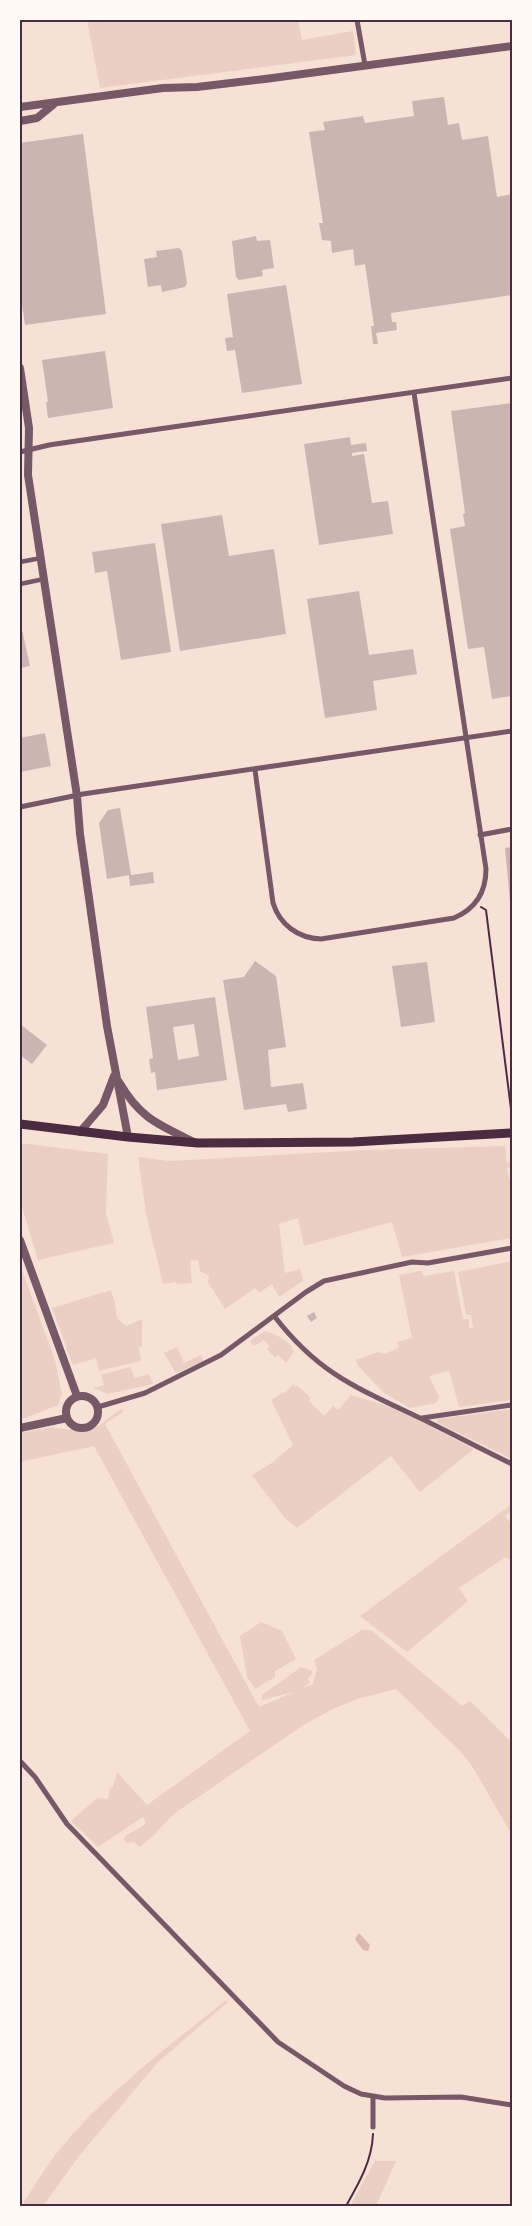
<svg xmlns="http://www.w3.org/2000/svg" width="532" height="2226" viewBox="0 0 532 2226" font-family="'Alegreya Sans',sans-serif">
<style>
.green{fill:#ebcfc5}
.water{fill:#dcb8b0}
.building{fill:#ccb4b1;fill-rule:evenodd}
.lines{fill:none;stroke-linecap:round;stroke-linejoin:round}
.path{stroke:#4a2c40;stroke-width:2}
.pedestrian{stroke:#755966;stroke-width:4.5}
.minor{stroke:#755966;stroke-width:5}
.tertiary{stroke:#755966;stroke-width:8}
.secondary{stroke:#4a2c40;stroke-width:9}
.neatline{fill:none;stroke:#4a2c40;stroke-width:2}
</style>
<rect width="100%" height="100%" fill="#f7e1d7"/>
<g class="green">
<path d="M87 20H298L302 40 353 31 356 55 100 88Z"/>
<path d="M20 1143 108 1154 106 1213 114 1243 38 1260 20 1200Z"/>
<path d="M505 1146 507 1162H512V1167L507 1168 512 1191V1238L402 1257 392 1222 304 1246 298 1218 279 1224 285 1273 300 1269 303 1281 279 1297 272 1284 259 1293 255 1288 225 1309 208 1282 209 1276 200 1271 198 1260 190 1261 192 1283 178 1284 175 1282 163 1284 146 1214 138 1157 170 1161 365 1150Z"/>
<path d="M512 1261V1400L459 1407 449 1371 429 1376 439 1397 436 1403 410 1408 384 1393 358 1366 356 1360 378 1352 385 1354 399 1347 397 1342 412 1338 399 1275 421 1271 424 1276 454 1271 463 1319H469V1328L473 1329 471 1315H466L458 1272Z"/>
<path d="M20 1265 55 1360 62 1394 58 1405 20 1420Z"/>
<path d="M111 1290 115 1303 117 1318 126 1326 142 1319V1346L139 1348 141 1361 99 1371 96 1358 73 1365 52 1308Z"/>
<path d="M265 1331C277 1335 290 1340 294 1352L286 1363 278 1355 275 1358 267 1349 270 1346 264 1340 254 1346 250 1341Z"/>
<path d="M177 1347 184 1363 201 1355 203 1361 176 1373 164 1353Z"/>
<path d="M130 1367 135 1378 149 1374 153 1384 108 1394 93 1388 104 1385 101 1375Z"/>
<path d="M293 1384 295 1387 297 1385 311 1398 309 1401 324 1416 333 1406 338 1410 351 1395 394 1408 474 1449 420 1492 391 1456 297 1528 284 1517 252 1475 269 1465 293 1445 271 1400 283 1392 284 1394Z"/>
<path d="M122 1408 123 1412 105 1424 259 1707 294 1692 262 1700V1695L301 1667 312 1671V1674L308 1678 310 1683 301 1689 313 1684 317 1669 314 1660 362 1630H371L462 1706 470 1701 512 1743V1835L472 1766 460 1751 396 1689 357 1699 333 1709 305 1724 178 1811C162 1823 156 1837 139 1847L134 1842 126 1843 124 1840 125 1836 146 1824 143 1817 98 1847 71 1821 97 1798 108 1799 110 1788 113 1787 117 1772 147 1805 250 1731 94 1446 20 1462V1433L52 1427 86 1432 97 1427Z"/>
<path d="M512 1409V1459L436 1422 438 1419Z"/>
<path d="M512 1504V1511L505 1516 512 1525V1561L506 1557 459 1588 468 1601 407 1652 360 1616Z"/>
<path d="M261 1622 282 1631 296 1659 275 1671V1677L255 1689 247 1677 240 1636Z"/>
<path d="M226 2000 228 2002 158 2062 79 2156 43 2206H21C34 2187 46 2166 60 2149 107 2092 169 2046 226 2000Z"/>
<path d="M375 2161H396L376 2206H350Z"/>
</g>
<path class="water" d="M359 1933 370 1945 368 1951 363 1950 355 1939Z"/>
<g class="building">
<path d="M444 97 448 125 459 123 462 140 488 136 497 197 512 194V295L391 313 392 322H396L397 330 376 333 378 344H373L371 326H374L365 264 355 266 353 249 332 253 331 241 322 240 319 223H323L309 132 325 130 323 122 363 116 365 123 414 116 412 101Z"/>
<path d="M83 134 106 314 25 325 20 289V143Z"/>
<path d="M256 236 257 241 270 240 274 268 262 270 263 276 239 280 236 277 232 241Z"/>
<path d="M179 248 182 251 187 283 185 287 162 292 161 285 148 287 144 259 157 257 156 251Z"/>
<path d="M286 285 302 384 242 393 235 350 227 351 225 338 233 337 227 294Z"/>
<path d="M105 351 113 408 48 418 46 402H48L42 360Z"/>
<path d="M512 403V696L492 699 484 647 468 649 450 529 465 526 463 514 465 513 451 411Z"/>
<path d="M350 437 351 445 366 443 367 451 352 453V456L364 454 372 503 388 501 393 534 319 545 304 444Z"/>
<path d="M222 515 229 556 274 549 286 634 180 651 161 524Z"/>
<path d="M155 543 171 652 121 660 107 571 95 573 92 552Z"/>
<path d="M359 591 369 655 413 649 417 674 373 681 377 710 325 718 307 599Z"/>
<path d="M20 621 30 666 20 668Z"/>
<path d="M45 733 51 766 20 772V738Z"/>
<path d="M120 808 131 875 153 872 154 883 130 886 129 875 107 879 99 823 108 810Z"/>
<path d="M512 847V912H511L505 848Z"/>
<path d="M255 961 276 976 286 1047 268 1050 271 1087 303 1083 307 1109 288 1112 286 1104 244 1110 223 980 244 977Z"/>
<path d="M427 962 435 1022 401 1027 392 966Z"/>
<path d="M215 997 227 1080 157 1090 155 1072 151 1073 149 1059 153 1058 146 1007ZM194 1024 199 1056 178 1060 173 1027Z"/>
<path d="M20 1024 47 1045 32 1064 20 1055Z"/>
<path d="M314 1312 317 1318 311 1322 307 1316Z"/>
</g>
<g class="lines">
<g class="path">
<path d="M481 907 486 910 512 1117"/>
<path d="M346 2206C359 2183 372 2161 373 2134"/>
</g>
<g class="pedestrian">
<path d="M20 562 41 558"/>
<path d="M20 584 44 579"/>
</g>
<g class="minor">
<path d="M357 20 365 65"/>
<path d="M20 452 49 445 124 434 512 378"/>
<path d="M255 770 273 903C280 925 298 938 321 939L454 918C475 909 486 892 486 869L414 393"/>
<path d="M20 807 83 794 512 731"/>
<path d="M480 835 512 829"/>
<path d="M275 1317C319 1374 357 1388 420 1418 451 1433 481 1449 512 1464"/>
<path d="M98 1407 145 1393 221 1355 306 1292 324 1281 412 1262 428 1263 512 1248"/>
<path d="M422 1418 512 1405"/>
<path d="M20 1761 35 1777 67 1824 278 2042 344 2086 361 2094 385 2098 461 2097 512 2105"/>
<path d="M373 2097V2127"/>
</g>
<g class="tertiary">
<path d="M20 107 163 88 197 87 265 79 512 46"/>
<path d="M20 121 37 118 53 105"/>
<path d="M20 368 29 428 28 475 77 796 80 834 107 1026 128 1137"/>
<path d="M119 1082C140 1118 157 1124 194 1142"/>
<path d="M80 1132 103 1105 114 1076"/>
<path d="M20 1240 77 1396"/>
<circle cx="82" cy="1412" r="16"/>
<path d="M20 1428 67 1418"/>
</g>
<path class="secondary" d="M20 1124 128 1137 198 1143 353 1142 512 1133"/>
</g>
<rect width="532" height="2226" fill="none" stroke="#fffaf5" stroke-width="42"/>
<rect x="21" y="21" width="490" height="2184" class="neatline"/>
</svg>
